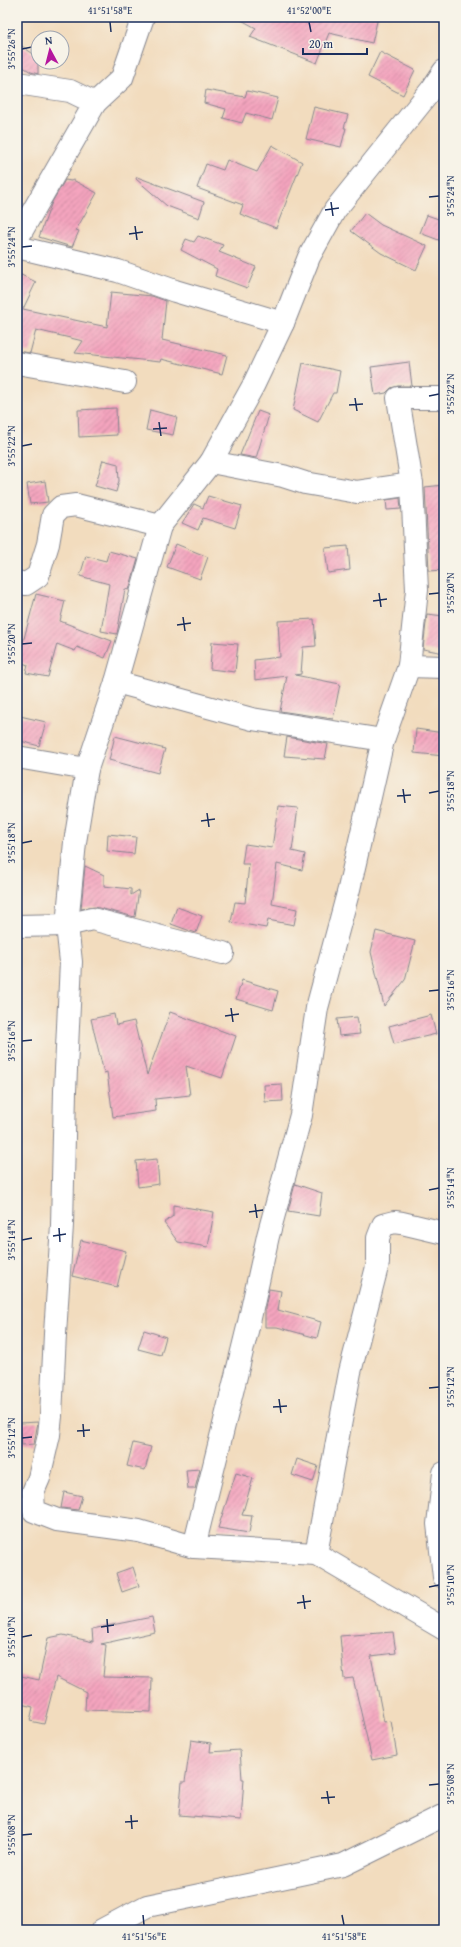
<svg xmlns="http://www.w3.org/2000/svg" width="461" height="1947" viewBox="0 0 461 1947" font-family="'Gentium Book Plus',serif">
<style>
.building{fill:url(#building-hatch)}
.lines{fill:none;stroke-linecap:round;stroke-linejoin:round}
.minor-casing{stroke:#86868e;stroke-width:24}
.minor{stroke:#fff;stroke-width:22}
.ticks{fill:none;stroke:#1b2f5e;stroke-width:1.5}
.neatline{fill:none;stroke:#1b2f5e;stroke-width:1.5}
.ticks-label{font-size:10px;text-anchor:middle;fill:#1b2f5e}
</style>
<defs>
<pattern id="building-hatch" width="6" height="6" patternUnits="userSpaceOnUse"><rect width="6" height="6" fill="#f4a4be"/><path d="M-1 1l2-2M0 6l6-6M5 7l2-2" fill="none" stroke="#c5869e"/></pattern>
</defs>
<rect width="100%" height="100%" fill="#f7f3e8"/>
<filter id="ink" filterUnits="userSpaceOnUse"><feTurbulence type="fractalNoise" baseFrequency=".025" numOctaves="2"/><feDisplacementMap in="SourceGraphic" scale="8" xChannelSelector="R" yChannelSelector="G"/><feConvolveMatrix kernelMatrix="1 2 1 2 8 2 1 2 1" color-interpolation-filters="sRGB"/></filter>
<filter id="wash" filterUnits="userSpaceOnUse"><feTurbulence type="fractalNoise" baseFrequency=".012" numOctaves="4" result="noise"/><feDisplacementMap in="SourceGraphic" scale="16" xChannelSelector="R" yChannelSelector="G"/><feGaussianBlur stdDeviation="0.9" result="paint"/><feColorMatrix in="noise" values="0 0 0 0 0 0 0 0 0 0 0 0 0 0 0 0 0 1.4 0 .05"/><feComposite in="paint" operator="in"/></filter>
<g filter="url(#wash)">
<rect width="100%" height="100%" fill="#f2dcbe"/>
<g id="blocks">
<g class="building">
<path d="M236 17H378L372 43 329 33 317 63 250 37 256 28Z"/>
<path d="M17 43 38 57V74L31 72 17 63Z"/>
<path d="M380 52 415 70 403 95 368 77Z"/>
<path d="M206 90 245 97 247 91 278 98 272 120 246 113 242 123 223 118 226 109 204 103Z"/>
<path d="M314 107 348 115 344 128H346L341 147 306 139Z"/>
<path d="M272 145 302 162 276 228 240 214 243 205 197 188 206 164 223 170 227 160 257 172Z"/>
<path d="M137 177 204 202 199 218 167 206 136 179Z"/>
<path d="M65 180 71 181 73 180 97 193 76 230 79 231 72 247 39 237 52 202Z"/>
<path d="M365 213 381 225 427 246 416 270 381 253 351 231Z"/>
<path d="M427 215 444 221V242L420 233Z"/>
<path d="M198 236 223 245 219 252 256 267 247 288 215 276 217 269 181 250 186 239 194 242Z"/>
<path d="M17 273 36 282 23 309 107 327 111 292 152 296 166 301 162 340 227 355 222 374 161 359 160 362 75 353 83 341 36 330 30 353 17 351Z"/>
<path d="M409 362 412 386H398L391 388 386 393 375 395 371 367Z"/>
<path d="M303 363 340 371 336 393H333L318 422 293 410Z"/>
<path d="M116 408 117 435 79 437 78 410Z"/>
<path d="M150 410 177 417 173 435 146 430Z"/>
<path d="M258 411 269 415 256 458 240 455Z"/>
<path d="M103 460 118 464 119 481 116 492 95 486Z"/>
<path d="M45 481 48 502 30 504 27 484Z"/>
<path d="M444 485V570L429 571 425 487Z"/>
<path d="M208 496 242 506 235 528 203 518 198 530 182 523 194 504 203 508Z"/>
<path d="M400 498 401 509 387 510 386 500Z"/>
<path d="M176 544 208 557 200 579 167 567Z"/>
<path d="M348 546 350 570 328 573 325 548Z"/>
<path d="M109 551 138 559 129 590 125 589 117 634 101 631 109 584 80 576 86 556 106 561Z"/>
<path d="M36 594 65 601 60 621 112 641 105 658 77 647 75 651 57 644 48 677 26 673 28 665 17 661V640L23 642Z"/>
<path d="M427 614 444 616V653L423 649Z"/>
<path d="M314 619 316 646 303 647 301 674 295 675 340 684 333 719 280 711 287 676 255 680 254 660 280 657 278 621Z"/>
<path d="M212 642 238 644 235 672 210 669Z"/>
<path d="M20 716 46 722 39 746 17 740V725Z"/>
<path d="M416 729 444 733V756L414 753Z"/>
<path d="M115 736 165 749 158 773 109 760Z"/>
<path d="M287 737 328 744 325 759 284 756Z"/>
<path d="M278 806 298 808 292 851 305 854 302 870 277 864 272 904 297 909 294 925 268 920 266 928 231 922 235 902 245 903 249 864H242L245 844 272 848Z"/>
<path d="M108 834 136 837 134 854 107 851Z"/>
<path d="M85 866 104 875V886L131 889V895L139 890 135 917 95 907 81 909Z"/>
<path d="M177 907 202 916 196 933 171 924Z"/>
<path d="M376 931 415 941 405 980 384 1006 371 952Z"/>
<path d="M242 980 278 991 273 1010 236 999Z"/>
<path d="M170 1012 236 1036 222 1078 186 1066 190 1095 155 1099 156 1111 113 1117 107 1072 104 1073 91 1019 114 1014 116 1025 134 1021 147 1075Z"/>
<path d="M431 1015 436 1034 394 1044 389 1026Z"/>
<path d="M357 1017 360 1034 339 1036 337 1019Z"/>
<path d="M282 1084 283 1101 265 1102 264 1085Z"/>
<path d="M157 1159 159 1184 138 1187 136 1161Z"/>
<path d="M295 1184 322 1193 319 1216 288 1211Z"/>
<path d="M173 1205 214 1212 208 1247 178 1242 164 1223 173 1216Z"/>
<path d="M81 1240 126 1251 117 1287 72 1276Z"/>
<path d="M269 1289 281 1291 278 1310 321 1322 317 1338 277 1327H265V1308Z"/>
<path d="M144 1330 166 1337 161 1355 138 1349Z"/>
<path d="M38 1422 34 1444 22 1445 20 1423Z"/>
<path d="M133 1443 151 1447 145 1470 127 1466Z"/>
<path d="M297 1459 318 1466 313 1482 292 1475Z"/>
<path d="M200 1469 195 1489H188L186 1470Z"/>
<path d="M236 1473 253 1478 242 1515 252 1516 249 1533 218 1528Z"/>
<path d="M64 1492 82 1496 78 1510 61 1508Z"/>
<path d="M133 1567 139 1586 122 1592 116 1573Z"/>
<path d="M152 1617 155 1632 101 1644 106 1645 103 1677 152 1678 151 1712 85 1710 86 1692 56 1677 44 1724 30 1721 33 1707 17 1703V1675L39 1680 48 1638 63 1635 93 1642 92 1629Z"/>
<path d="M393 1632 396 1653 371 1656 384 1722 391 1721 397 1755 372 1760 353 1678 344 1679 340 1636Z"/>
<path d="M191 1740 211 1743 210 1752 240 1750 242 1779H244L241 1820 179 1815 182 1782H185Z"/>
</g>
</g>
</g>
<g filter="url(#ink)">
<use href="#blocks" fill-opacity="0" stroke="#86868e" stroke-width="1"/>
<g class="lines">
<g class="minor-casing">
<g id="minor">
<path d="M444 71 432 89 335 210 309 257 283 323 253 386 211 462 160 526 116 682 87 769 75 842 67 925 71 962 65 1091 62 1225 55 1334 51 1416 49 1435 39 1478 33 1492 34 1511 57 1520 139 1531 194 1547 316 1554 444 1629"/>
<path d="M17 83 70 91 95 103"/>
<path d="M17 239 95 103 122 78 143 17"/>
<path d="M17 247 118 271 175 291 283 323"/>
<path d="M17 363 125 382"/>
<path d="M211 462 283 476 305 483 357 492 412 484"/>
<path d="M17 582 26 584 38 576 48 544 53 515 61 507 76 505 160 526"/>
<path d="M409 666 444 667"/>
<path d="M116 682 252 719 383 740"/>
<path d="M17 757 87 769"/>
<path d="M17 926 67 925 92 919 223 953"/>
<path d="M444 1473 438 1524 444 1577"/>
<path d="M194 1547 248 1327 268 1236 301 1115 317 1008 349 889 383 740 409 666 417 590 412 484 398 398H444"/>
<path d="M316 1554 350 1372 378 1263V1238L383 1225 395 1222 402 1223 444 1233"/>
<path d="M102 1930 147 1906 343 1865 444 1815"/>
</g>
</g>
<use href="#minor" class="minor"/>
</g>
</g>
<path class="ticks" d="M110 22 111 32M309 22 311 32M22 49 32 47M429 197 439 196M331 202 333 216M325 210 339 208M135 226 137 240M129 234 143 232M22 247 32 246M429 396 439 394M355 398 357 411M349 405 363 404M159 422 161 436M153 429 167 428M22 446 32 444M379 593 381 607M429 594 439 593M373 601 387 599M183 617 185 631M177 625 191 623M22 644 32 643M403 789 405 803M429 793 439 791M397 796 411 795M207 813 209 827M201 821 215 819M22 843 32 841M429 991 439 990M231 1008 233 1022M225 1016 239 1014M22 1041 32 1040M429 1190 439 1188M255 1204 257 1218M249 1212 263 1210M59 1228 60 1242M53 1236 66 1234M22 1240 32 1238M429 1388 439 1387M279 1399 281 1413M273 1407 287 1406M83 1424 84 1437M77 1431 90 1430M22 1438 32 1437M429 1587 439 1585M303 1595 305 1609M297 1603 311 1601M107 1619 108 1633M101 1627 114 1625M22 1637 32 1635M429 1785 439 1784M327 1791 329 1804M321 1798 335 1797M131 1815 132 1829M125 1822 138 1821M22 1835 32 1834M143 1915 144 1925M342 1915 344 1925"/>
<rect width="461" height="1947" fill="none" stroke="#f7f3e8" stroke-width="44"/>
<g transform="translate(50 50) rotate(353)"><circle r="19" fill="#f7f3e8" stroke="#9fa5b1"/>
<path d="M0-3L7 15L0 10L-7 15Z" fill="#b5179e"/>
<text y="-6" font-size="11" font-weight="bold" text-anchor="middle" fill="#1b2f5e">N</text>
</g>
<path d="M303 48v6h64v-6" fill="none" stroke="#1b2f5e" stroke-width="2"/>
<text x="309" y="48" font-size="12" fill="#1b2f5e" stroke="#f7f3e8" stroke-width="3" paint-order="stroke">20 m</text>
<rect x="22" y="22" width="417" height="1903" class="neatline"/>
<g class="ticks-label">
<text x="110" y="14">41°51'58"E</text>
<text x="309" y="14">41°52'00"E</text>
<text transform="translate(11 49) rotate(-90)" y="4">3°55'26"N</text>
<text transform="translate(450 196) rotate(-90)" y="4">3°55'24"N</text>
<text transform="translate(11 247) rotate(-90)" y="4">3°55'24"N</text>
<text transform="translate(450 394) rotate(-90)" y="4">3°55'22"N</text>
<text transform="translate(11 446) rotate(-90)" y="4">3°55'22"N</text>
<text transform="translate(450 593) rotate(-90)" y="4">3°55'20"N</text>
<text transform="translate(11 644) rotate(-90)" y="4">3°55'20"N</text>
<text transform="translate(450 791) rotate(-90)" y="4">3°55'18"N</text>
<text transform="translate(11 843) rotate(-90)" y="4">3°55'18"N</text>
<text transform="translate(450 990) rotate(-90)" y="4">3°55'16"N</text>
<text transform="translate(11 1041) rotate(-90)" y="4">3°55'16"N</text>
<text transform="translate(450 1188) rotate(-90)" y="4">3°55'14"N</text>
<text transform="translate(11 1240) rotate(-90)" y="4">3°55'14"N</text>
<text transform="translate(450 1387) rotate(-90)" y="4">3°55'12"N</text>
<text transform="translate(11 1438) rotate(-90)" y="4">3°55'12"N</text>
<text transform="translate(450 1585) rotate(-90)" y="4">3°55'10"N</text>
<text transform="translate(11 1637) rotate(-90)" y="4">3°55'10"N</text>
<text transform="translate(450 1784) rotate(-90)" y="4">3°55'08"N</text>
<text transform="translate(11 1835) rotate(-90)" y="4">3°55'08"N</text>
<text x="144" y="1940">41°51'56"E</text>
<text x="344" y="1940">41°51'58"E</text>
</g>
</svg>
